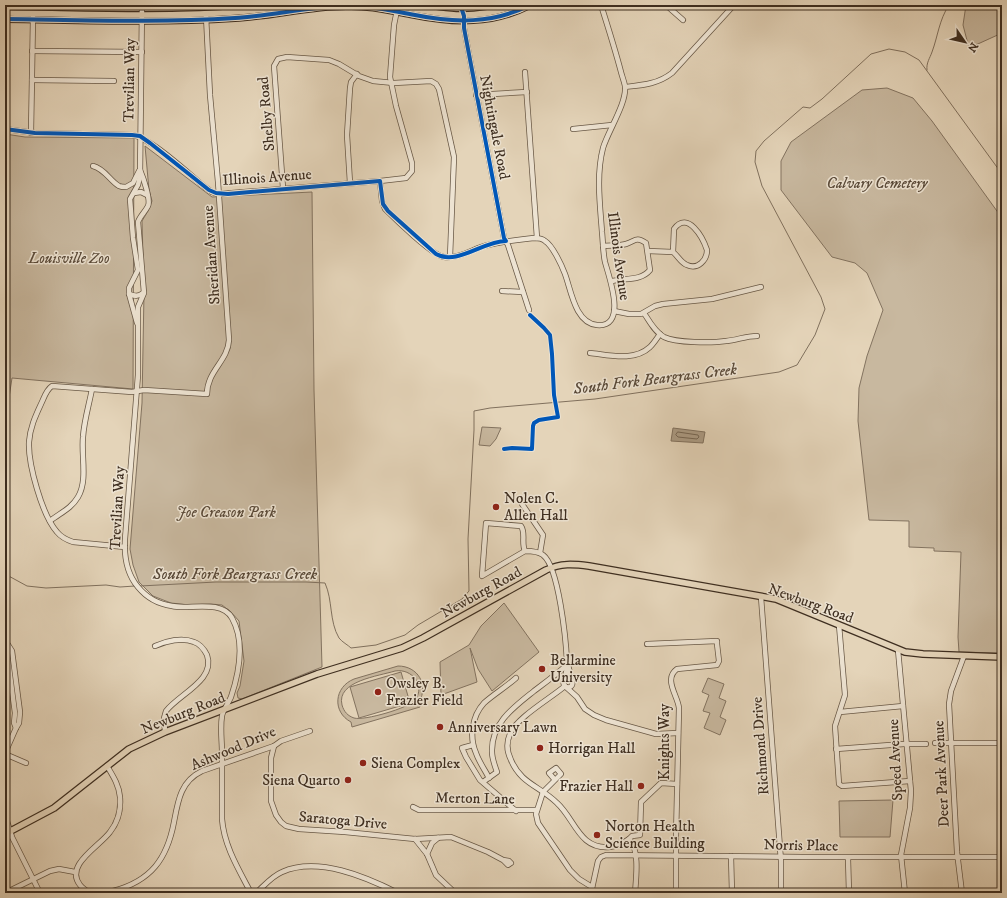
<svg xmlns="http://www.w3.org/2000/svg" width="1007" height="898" viewBox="0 0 1007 898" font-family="'IM FELL DW Pica',serif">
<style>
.green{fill:#c8b89f;stroke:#837360;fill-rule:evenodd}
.water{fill:#ac9c85;stroke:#80705d}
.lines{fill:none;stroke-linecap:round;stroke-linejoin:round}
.shore{stroke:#756552;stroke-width:1}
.stream{stroke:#80705d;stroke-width:1}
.minor-casing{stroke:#685846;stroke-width:6}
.major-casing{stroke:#3e2e20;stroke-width:8}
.minor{stroke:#ede3d2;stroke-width:4.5}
.major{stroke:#e4d4b9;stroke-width:5.5}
.cycleway-casing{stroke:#ede3d2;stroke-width:6}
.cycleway{stroke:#0057b8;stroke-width:4}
.poi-dot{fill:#8f2418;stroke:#ede3d2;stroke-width:1.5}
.labels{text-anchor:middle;stroke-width:3;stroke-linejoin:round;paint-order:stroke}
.street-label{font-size:15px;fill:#3e2e20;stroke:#ede3d2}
.park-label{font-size:15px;font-style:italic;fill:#5a4a39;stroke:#ede3d2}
.poi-label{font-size:15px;fill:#3e2e20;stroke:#ede3d2;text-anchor:start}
.water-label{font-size:16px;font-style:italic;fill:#5a4a39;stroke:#ede3d2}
</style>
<rect width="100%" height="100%" fill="#e4d4b9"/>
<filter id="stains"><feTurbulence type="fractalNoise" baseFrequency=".005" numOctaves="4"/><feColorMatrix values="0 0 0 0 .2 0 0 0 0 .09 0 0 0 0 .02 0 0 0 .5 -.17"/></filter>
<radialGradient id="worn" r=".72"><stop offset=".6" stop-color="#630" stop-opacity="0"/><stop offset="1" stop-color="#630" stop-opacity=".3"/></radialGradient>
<g class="green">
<path d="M966 5H1002V33L969 48 963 25Z"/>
<path d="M887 88 913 98 932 121 1002 218V653L959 652 958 637 961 552 934 551V548L909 547V521L869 520 858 421 859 388 867 356 883 310 867 273 855 263 832 257 781 190V161L791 142 862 90Z"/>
<path d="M5 134 25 137 134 138 133 389 12 378 5 424Z"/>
<path d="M145 146 212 197 312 192 314 390 322 667 242 699 238 698 237 693 240 686 244 661 239 621 231 612 222 605 211 604 190 605 171 603 153 596 139 582 133 565 130 549 142 403 144 293 142 221 148 211 152 201 149 190Z"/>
<path d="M482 427 501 428 496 439 490 446 479 445Z"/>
<path d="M504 603 539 652 492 691 478 669 470 648 477 682 441 695 440 662 469 645 481 626Z"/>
<path d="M398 666C418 666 429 685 419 702L420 707 352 727 351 722C332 712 334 687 354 679ZM395 671C412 668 426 686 415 700 409 708 364 721 354 718 348 716 344 712 342 705 336 681 379 676 395 671Z"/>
<path d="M401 672 410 703 359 718 350 687Z"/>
<path d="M708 678 724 684 719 698 726 701 720 717 726 720 720 735 704 728 710 713 703 711 709 695 702 692Z"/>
<path d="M893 800 890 837H840L839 801Z"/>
</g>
<path class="water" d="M673 428 705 432 703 443 671 441Z"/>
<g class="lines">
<path class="shore" d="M678 432 698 435 699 437 697 439 678 437 676 435Z"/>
<g class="stream">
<path d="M927 70C926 63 930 58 932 52 938 36 939 20 949 5"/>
<path d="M5 574 27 586 46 588 106 585 120 587 135 586"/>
<path d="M140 586 216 582H306L325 583C333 601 329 621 339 638 342 642 348 645 351 648L376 645 405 635 418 625 462 599 469 591 468 539 474 430V411L490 408 595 399 779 372 797 365 815 335 825 309 821 297 762 186 755 162 756 151 764 141 803 107 810 108 822 99 871 54 889 49 905 52 919 60 1002 174"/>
</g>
<g class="minor-casing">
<g id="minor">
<path d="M466 5 462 10 464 16V28L504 238 508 245 529 310"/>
<path d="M666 5 683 20"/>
<path d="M240 12V5"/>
<path d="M32 51 142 52"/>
<path d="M525 72 537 238"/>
<path d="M32 80 114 81"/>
<path d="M625 87C643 85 658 84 672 73L734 5"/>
<path d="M476 95 527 92"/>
<path d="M5 129 35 133 132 135C150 137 190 175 205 187L212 192 219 194 380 181 406 178 412 171V163L396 106 390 77 394 25 397 10"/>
<path d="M573 129 612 125"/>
<path d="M31 133 33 17"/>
<path d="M93 166C105 169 110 181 119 186 121 187 124 187 126 187L133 183 139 171"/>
<path d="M140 170C143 177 151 200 148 206 145 212 140 216 138 222L144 293 138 307V375L125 539C124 556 127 574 138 587 147 598 158 604 172 606 189 610 221 599 232 618 245 641 239 673 231 697 228 704 223 710 222 716 220 728 222 741 222 753 222 775 222 797 222 819 224 846 239 870 251 893"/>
<path d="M380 181 382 201 385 209C394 218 433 256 444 257 460 259 474 248 488 245 503 241 518 240 534 238 538 238 542 238 545 241 553 246 562 266 565 274 571 290 575 323 597 325 628 328 609 277 605 262 603 253 603 242 602 232 600 205 596 175 603 148 608 131 627 103 625 86 624 81 622 76 621 72 615 49 608 27 601 5"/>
<path d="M350 183 347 135 350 88 351 82 357 74"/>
<path d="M283 188 274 66 278 59 287 57 329 60 339 64 359 76 373 81 394 83 431 81 436 84 439 89 454 157 450 257"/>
<path d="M134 193 141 192 147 195"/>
<path d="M603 246C610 245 619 246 626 244 636 241 635 236 646 243L650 270C641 281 625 278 612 281"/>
<path d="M648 251 673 252C678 256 681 263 687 265 698 270 707 260 707 250 703 238 688 210 674 229L673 252"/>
<path d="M502 291 523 292"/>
<path d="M129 294C135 296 138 297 143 293"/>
<path d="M614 311 629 314H641L655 306 663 304 712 299 761 287"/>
<path d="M644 313C649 321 655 332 664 337 676 343 712 343 726 341 737 340 746 336 757 336"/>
<path d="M137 323 129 294V288L138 270 133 238 130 199 138 185 140 176 142 5"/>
<path d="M590 353C609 355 634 362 650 347 654 343 657 338 660 334"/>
<path d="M522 504 543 535 540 553"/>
<path d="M50 521C60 513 71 509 78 497 88 480 81 456 83 437 84 421 89 405 92 389"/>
<path d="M125 547 73 542C67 540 61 537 57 532 42 515 28 464 29 442 30 428 35 417 41 404 44 398 46 390 52 386L132 392 144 390 207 394C207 371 228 361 229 340L218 182 210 95 206 16"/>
<path d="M525 551 482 576 486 523 521 526C526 533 521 543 525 551 531 551 538 551 543 555 559 567 566 641 567 662 568 668 565 674 565 680"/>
<path d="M761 597 781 861V893"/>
<path d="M839 625 845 695 835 726 839 784 842 786 910 781"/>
<path d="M5 640 12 651 20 712 19 723 16 728 5 753"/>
<path d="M647 644 717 641V644L719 661 717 665 677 669C663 679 678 696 679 708L676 837V893"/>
<path d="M155 646C166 641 182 637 194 642 200 644 204 649 207 655 216 680 179 694 166 711L164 718 165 732"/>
<path d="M898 650 911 791 910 808 901 855 905 893"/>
<path d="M5 651 8 660 15 713 14 723 16 728"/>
<path d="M568 665 572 681"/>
<circle cx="568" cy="683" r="4.5"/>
<path d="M565 686C551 698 516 718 510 734 506 743 507 752 511 760 521 784 540 786 557 803 575 819 579 850 610 847 618 846 622 844 629 839 640 849 636 879 635 893"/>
<path d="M566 687 577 697 585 709 594 715 606 720 656 734 678 733"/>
<path d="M1002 702V814"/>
<path d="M840 712 903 706"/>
<path d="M935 743H1002"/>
<path d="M473 745 462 748 466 757 480 780 516 811"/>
<path d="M274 746 271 758V801L276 815 281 822 286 826 299 829 345 832 415 839 451 837 488 852 503 860 508 865 511 863 509 861 503 860"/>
<path d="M836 749 904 744H926"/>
<path d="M5 754 26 763"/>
<path d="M489 778C485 770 479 762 476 753 469 737 472 716 484 703 494 694 506 687 516 678"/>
<path d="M555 780 561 774 556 768 549 773 555 780 543 792 536 814 538 823 570 870 579 879 592 887"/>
<path d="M483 782 497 772C495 766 492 759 492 752 491 723 514 707 534 691 546 682 557 674 568 664"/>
<path d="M413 807 419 810H537"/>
<path d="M5 815 12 837 40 893"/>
<path d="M415 839 427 854 436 875 455 893"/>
<path d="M629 839 632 836 640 835 641 802 661 783 677 784"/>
<path d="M427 854 432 843 438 838"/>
<path d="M731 856 732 893"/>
<path d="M848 858 849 893"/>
<path d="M87 891H113"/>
<path d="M5 893 50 871 59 869 75 872"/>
<path d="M89 893C86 890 82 888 80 885 64 865 100 846 110 832 118 822 121 809 120 797 119 785 113 776 107 766"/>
<path d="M111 893 113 891C151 881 167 859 174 822 178 800 181 781 202 771L274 746 281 741 310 731"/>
<path d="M256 893C264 886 272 876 282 872 318 856 366 877 398 893"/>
<path d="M591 893 598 861 601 857 606 855 802 857H1002"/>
<path d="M962 893 957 852 949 704 951 691 964 656"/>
</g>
</g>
<g class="major-casing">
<g id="major">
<path d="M393 5C442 14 467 22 517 5"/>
<path d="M5 13C102 14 201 20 297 5"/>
<path d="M5 19C81 20 158 23 235 18 272 16 309 6 346 6 370 5 392 11 415 15 454 23 493 24 530 5"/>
<path d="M5 834 54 808 129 749 165 732 317 674 402 648 423 638 546 570C561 563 573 564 589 566L776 599 905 652 923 654 1002 657"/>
</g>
</g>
<use href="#minor" class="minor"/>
<use href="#major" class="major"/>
<g class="cycleway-casing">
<g id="cycleway">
<path d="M5 19C81 20 158 23 235 18 272 16 309 6 346 6 370 5 392 11 415 15 454 23 493 24 530 5"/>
<path d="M5 129 35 133 132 135 140 136 150 143 209 190 216 193 228 194 380 181 383 204 388 211 436 254C457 266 483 241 506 241L504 238 464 28V16L462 10 466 5"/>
<path d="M504 449 512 448 532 449 533 426 534 423 539 420 558 417 554 395 552 354 550 335 544 328 530 315"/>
</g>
</g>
<use href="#cycleway" class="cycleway"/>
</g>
<g class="poi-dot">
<circle cx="496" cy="507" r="4"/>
<circle cx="542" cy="669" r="4"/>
<circle cx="378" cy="692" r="4"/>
<circle cx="440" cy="727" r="4"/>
<circle cx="540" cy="748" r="4"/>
<circle cx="363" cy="763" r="4"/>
<circle cx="348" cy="780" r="4"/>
<circle cx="641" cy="786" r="4"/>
<circle cx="597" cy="835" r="4"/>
</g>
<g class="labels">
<g class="street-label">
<text transform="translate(129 80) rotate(-89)" y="5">Trevilian Way</text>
<text transform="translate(266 114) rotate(-95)" y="5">Shelby Road</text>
<text transform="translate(495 127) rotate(79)" y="5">Nightingale Road</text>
<text transform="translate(267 177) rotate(-4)" y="5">Illinois Avenue</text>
<text transform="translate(211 255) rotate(-94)" y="5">Sheridan Avenue</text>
<text transform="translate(619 256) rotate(82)" y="5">Illinois Avenue</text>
<text transform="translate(117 508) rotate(-87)" y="5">Trevilian Way</text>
<text transform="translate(481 592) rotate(-29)" y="5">Newburg Road</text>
<text transform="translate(811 603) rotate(20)" y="5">Newburg Road</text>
<text transform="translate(183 713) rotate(-22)" y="5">Newburg Road</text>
<text transform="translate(664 742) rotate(-90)" y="5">Knights Way</text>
<text transform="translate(760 746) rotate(-94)" y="5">Richmond Drive</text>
<text transform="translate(233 748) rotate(-23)" y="5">Ashwood Drive</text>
<text transform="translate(895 760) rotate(-93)" y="5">Speed Avenue</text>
<text transform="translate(941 774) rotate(-93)" y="5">Deer Park Avenue</text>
<text transform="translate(475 798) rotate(1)" y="5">Merton Lane</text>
<text transform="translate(343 820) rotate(5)" y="5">Saratoga Drive</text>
<text transform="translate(801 845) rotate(1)" y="5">Norris Place</text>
</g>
<g class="park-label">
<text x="877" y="188">Calvary Cemetery</text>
<text x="69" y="263">Louisville Zoo</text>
<text x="226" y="517">Joe Creason Park</text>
</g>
<g class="poi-label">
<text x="504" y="503">Nolen C.<tspan x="504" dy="17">Allen Hall</tspan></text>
<text x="550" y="665">Bellarmine<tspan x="550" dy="17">University</tspan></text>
<text x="386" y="688">Owsley B.<tspan x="386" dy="17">Frazier Field</tspan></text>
<text x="448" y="732">Anniversary Lawn</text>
<text x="548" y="753">Horrigan Hall</text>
<text x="371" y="768">Siena Complex</text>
<text x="340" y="785" text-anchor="end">Siena Quarto</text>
<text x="633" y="791" text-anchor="end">Frazier Hall</text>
<text x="605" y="831">Norton Health<tspan x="605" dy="17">Science Building</tspan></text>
</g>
<g class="water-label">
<text transform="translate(655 378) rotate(-7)" y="6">South Fork Beargrass Creek</text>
<text x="235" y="579">South Fork Beargrass Creek</text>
</g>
</g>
<rect width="1007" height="898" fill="none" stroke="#e4d4b9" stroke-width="20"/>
<rect x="6" y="6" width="995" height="886" fill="none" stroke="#3e2e20" stroke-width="2"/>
<rect x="10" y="10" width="987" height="878" fill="none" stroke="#3e2e20"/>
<g transform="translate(965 42) rotate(124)" stroke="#ede3d2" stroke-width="3" paint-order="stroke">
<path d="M0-3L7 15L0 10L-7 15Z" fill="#3e2e20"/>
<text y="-6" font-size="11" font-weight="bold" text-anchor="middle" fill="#3e2e20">N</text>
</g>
<rect width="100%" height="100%" filter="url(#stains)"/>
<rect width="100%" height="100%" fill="url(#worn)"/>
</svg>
